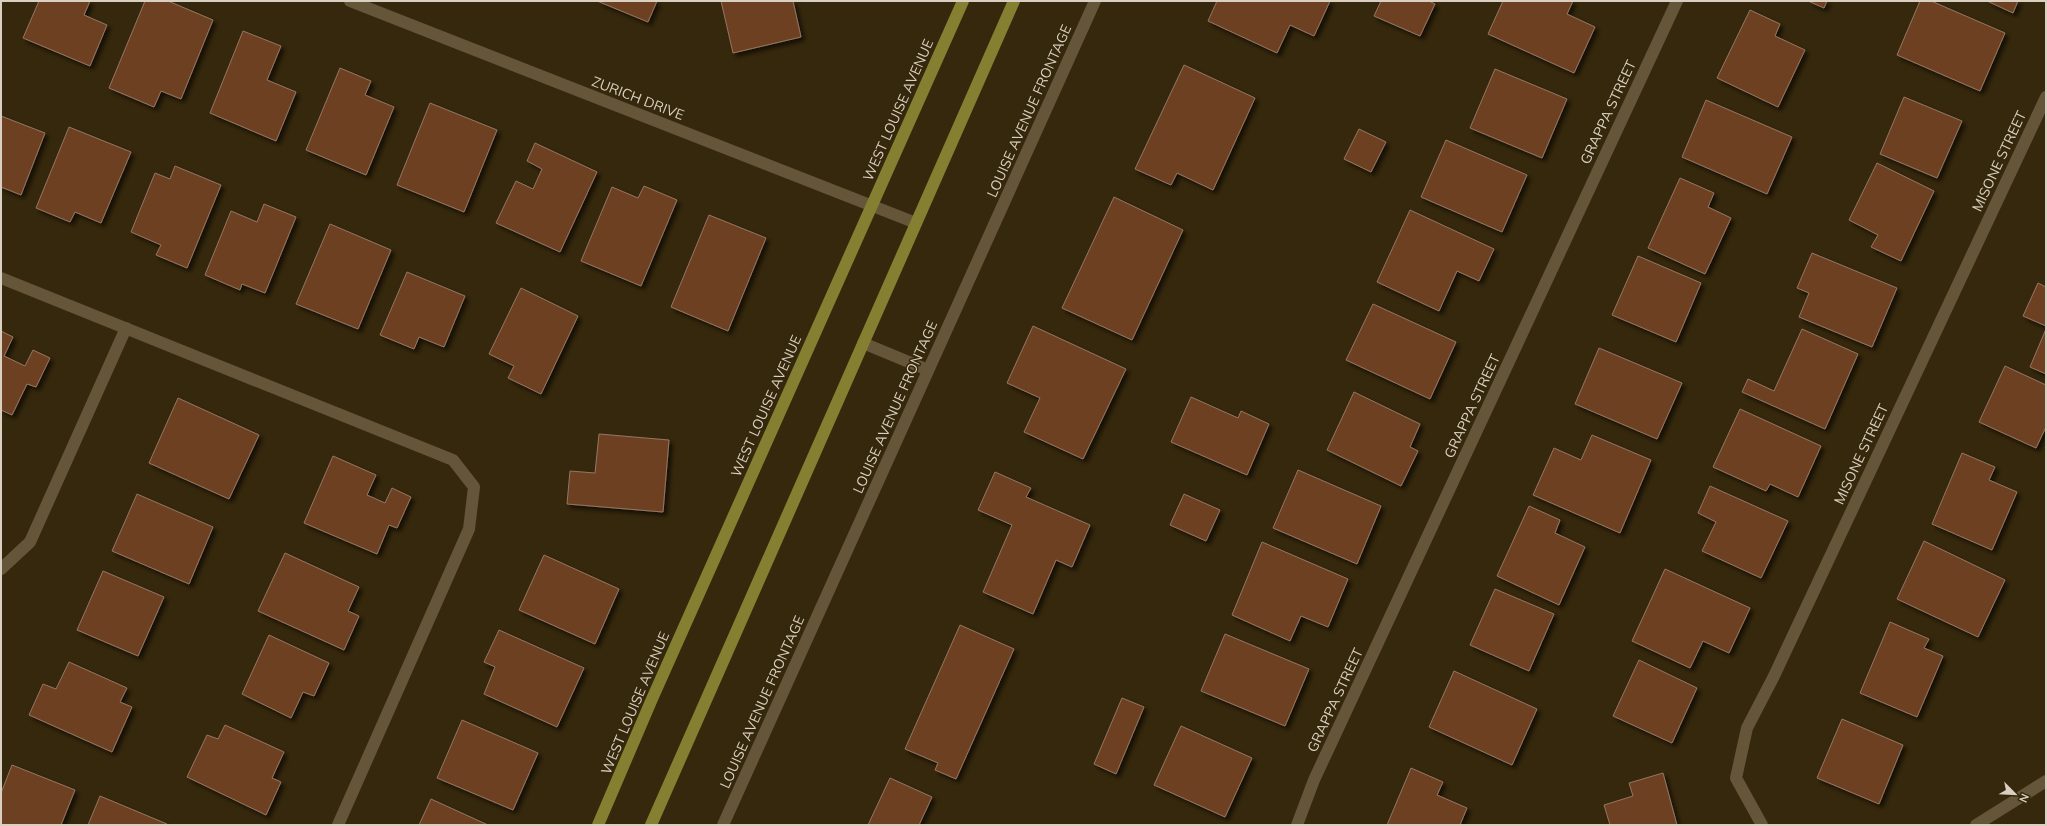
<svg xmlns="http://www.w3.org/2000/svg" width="2047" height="826" viewBox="0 0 2047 826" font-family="Mulish,sans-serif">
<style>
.building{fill:#6e4121;stroke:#947664;filter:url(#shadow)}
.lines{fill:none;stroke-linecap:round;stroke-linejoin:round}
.minor{stroke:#65563a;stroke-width:12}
.major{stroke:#857f31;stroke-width:12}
.labels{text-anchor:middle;stroke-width:3;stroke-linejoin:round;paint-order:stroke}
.street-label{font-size:14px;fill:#d9d0c1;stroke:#36280c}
</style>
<defs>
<filter id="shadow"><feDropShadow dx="3.5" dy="3.5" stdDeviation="2" flood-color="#0009"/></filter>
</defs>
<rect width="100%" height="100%" fill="#36280c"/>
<g class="building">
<path d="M39 1H90L84 15 107 25 90 66 23 38Z"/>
<path d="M145 1H168L213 20 181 99 161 91 154 107 109 88Z"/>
<path d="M597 1H657L648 22Z"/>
<path d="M721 1H793L801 37 733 53Z"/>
<path d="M1217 1H1330L1314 36 1290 25 1277 53 1208 21Z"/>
<path d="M1381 1H1429L1435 4 1420 36 1374 16Z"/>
<path d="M1503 1H1573L1567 14 1595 27 1574 73 1488 34Z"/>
<path d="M1808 1H1827L1824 8Z"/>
<path d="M1920 1H1931L2005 33 1980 91 1897 55Z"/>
<path d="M1987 1H2018L2013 13Z"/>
<path d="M1750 10 1780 24 1775 36 1805 50 1778 107 1717 78Z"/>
<path d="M243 31 281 46 267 80 296 92 276 141 210 113Z"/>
<path d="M1184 65 1255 98 1213 190 1177 173 1171 185 1135 169Z"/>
<path d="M340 68 371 81 365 95 394 107 366 175 306 150Z"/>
<path d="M1495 69 1567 99 1542 158 1470 128Z"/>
<path d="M1904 97 1962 121 1937 178 1880 154Z"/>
<path d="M1706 100 1792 137 1767 194 1682 157Z"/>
<path d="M430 103 497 130 464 212 397 185Z"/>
<path d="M1 116 45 133 21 195 1 187Z"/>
<path d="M69 127 131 152 101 223 75 212 70 222 36 208Z"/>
<path d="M1359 129 1386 142 1371 172 1344 159Z"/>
<path d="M1446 140 1527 175 1502 232 1421 197Z"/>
<path d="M535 143 597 172 560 252 496 223 516 181 533 189 542 169 527 161Z"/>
<path d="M1877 163 1934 191 1901 261 1871 247 1878 235 1849 220Z"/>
<path d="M175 166 221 185 187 268 156 255 161 245 131 232 155 173 170 179Z"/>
<path d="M1680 178 1714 193 1708 207 1731 218 1705 274 1648 248Z"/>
<path d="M644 186 677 200 641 286 581 261 612 187 638 198Z"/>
<path d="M1114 197 1183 230 1132 340 1062 308Z"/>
<path d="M264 204 296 217 265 293 242 284 240 290 205 275 231 211 257 222Z"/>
<path d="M1410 210 1494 249 1479 281 1457 271 1439 311 1377 282Z"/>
<path d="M709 215 766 238 728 331 671 307Z"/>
<path d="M330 224 391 250 358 329 296 304Z"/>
<path d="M1812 253 1897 288 1872 347 1799 317 1809 293 1797 288Z"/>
<path d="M1638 256 1701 283 1676 342 1612 315Z"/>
<path d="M407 272 465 296 444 347 419 337 414 349 380 335Z"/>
<path d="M2038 283 2046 287V326L2023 316Z"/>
<path d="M521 288 578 316 541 394 508 378 514 366 489 354Z"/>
<path d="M1373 304 1456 342 1430 399 1346 360Z"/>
<path d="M1033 326 1126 369 1083 459 1024 432 1040 398 1007 383Z"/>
<path d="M1802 329 1858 354 1825 429 1742 392 1748 379 1774 391Z"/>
<path d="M2046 329V374L2030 367Z"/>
<path d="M1 331 13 337 4 356 25 366 33 350 50 358 36 387 27 384 12 415 1 410Z"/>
<path d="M1599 348 1682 383 1657 439 1575 404Z"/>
<path d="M2005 366 2046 385V427L2036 448 1979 422Z"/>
<path d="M1354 392 1420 424 1410 447 1418 451 1401 486 1327 450Z"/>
<path d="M1191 397 1238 418 1241 411 1269 424 1247 475 1171 442Z"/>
<path d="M178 398 259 435 229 499 149 463Z"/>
<path d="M1740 409 1821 446 1798 497 1770 484 1766 491 1713 467Z"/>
<path d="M599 434 669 440 663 512 567 504 570 471 595 473Z"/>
<path d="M1592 435 1651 460 1620 533 1533 495 1554 448 1581 460Z"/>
<path d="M1962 453 1995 467 1989 480 2017 492 1992 550 1932 524Z"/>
<path d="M333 456 376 475 367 495 385 503 392 488 411 497 397 528 389 525 377 554 304 523Z"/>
<path d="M1298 470 1381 506 1357 564 1273 528Z"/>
<path d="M995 472 1031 488 1026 497 1090 525 1072 567 1056 560 1033 614 983 592 1012 525 978 510Z"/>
<path d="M1710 486 1788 521 1761 578 1702 551 1716 522 1698 513Z"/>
<path d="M137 494 213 527 189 584 112 551Z"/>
<path d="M1184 494 1220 510 1206 541 1170 525Z"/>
<path d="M1529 506 1560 520 1555 533 1585 547 1559 605 1497 576Z"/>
<path d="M1924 541 2005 580 1978 637 1897 599Z"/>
<path d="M1262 542 1348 579 1328 627 1301 616 1290 641 1232 615Z"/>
<path d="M285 553 359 587 348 611 359 616 344 650 258 611Z"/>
<path d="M544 555 619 589 595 644 519 610Z"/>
<path d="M1665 569 1750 608 1729 653 1703 641 1690 668 1632 641Z"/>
<path d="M103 571 164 597 138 656 77 630Z"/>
<path d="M1495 589 1554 614 1529 671 1470 645Z"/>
<path d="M1890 622 1929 639 1924 648 1943 656 1917 717 1860 693Z"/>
<path d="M960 625 1014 649 956 779 935 770 938 763 905 749Z"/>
<path d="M499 630 584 668 557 727 484 694 495 667 484 662Z"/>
<path d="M1225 634 1309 669 1285 726 1201 691Z"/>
<path d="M269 635 329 663 314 696 303 692 291 718 242 694Z"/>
<path d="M1639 660 1697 688 1672 743 1613 716Z"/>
<path d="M69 662 127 688 120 702 132 707 112 752 29 715 43 684 56 689Z"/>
<path d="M1454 671 1537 709 1512 765 1429 727Z"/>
<path d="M1122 698 1144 707 1116 774 1094 764Z"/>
<path d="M1842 719 1903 745 1879 804 1817 778Z"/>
<path d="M462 720 538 753 513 810 437 778Z"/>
<path d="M225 725 284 752 272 778 281 782 266 815 187 777 207 735 218 739Z"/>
<path d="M1181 726 1252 758 1225 817 1154 785Z"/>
<path d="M12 765 75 790 61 825H1V793Z"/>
<path d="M1411 768 1443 782 1437 795 1467 808 1460 825H1387Z"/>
<path d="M1663 773 1677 825H1610L1604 805 1633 796 1629 783Z"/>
<path d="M890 778 932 797 919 825H868Z"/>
<path d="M100 796 167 824 166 825H88Z"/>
<path d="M431 799 488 825H419Z"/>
</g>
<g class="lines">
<g class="minor">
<path d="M350 1 916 223"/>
<path d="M1 278 453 460 474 487 469 529 338 825"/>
<path d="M863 343 928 370"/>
<path d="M1 569 30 542 126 328"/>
<path d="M723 825 1095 1"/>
<path d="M1297 825 1314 780 1677 1"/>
<path d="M1762 825 1736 778 1747 728 1774 676 2046 97"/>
<path d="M1976 825 2046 781"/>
</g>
<g class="major">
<path d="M598 825 652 699 963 1"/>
<path d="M651 825 1014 1"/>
</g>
</g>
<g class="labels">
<g class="street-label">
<text transform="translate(638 98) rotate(21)" y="5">ZURICH DRIVE</text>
<text transform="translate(898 110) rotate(-66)" y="5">WEST LOUISE AVENUE</text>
<text transform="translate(1029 111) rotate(-66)" y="5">LOUISE AVENUE FRONTAGE</text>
<text transform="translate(1608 112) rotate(-65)" y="5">GRAPPA STREET</text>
<text transform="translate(1999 161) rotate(-65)" y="5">MISONE STREET</text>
<text transform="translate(766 406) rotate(-66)" y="5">WEST LOUISE AVENUE</text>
<text transform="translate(1472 406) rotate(-65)" y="5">GRAPPA STREET</text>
<text transform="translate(895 407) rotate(-66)" y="5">LOUISE AVENUE FRONTAGE</text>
<text transform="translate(1861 454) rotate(-65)" y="5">MISONE STREET</text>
<text transform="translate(1335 700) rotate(-65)" y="5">GRAPPA STREET</text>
<text transform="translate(762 702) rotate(-66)" y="5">LOUISE AVENUE FRONTAGE</text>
<text transform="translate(635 703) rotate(-67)" y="5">WEST LOUISE AVENUE</text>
</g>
</g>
<rect width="2047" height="826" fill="none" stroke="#d9d0c1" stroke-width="4"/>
<g transform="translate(2015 794) rotate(114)" stroke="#36280c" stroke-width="3" paint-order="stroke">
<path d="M0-3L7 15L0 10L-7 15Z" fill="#d9d0c1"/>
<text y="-6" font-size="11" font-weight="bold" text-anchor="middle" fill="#d9d0c1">N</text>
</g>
</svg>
